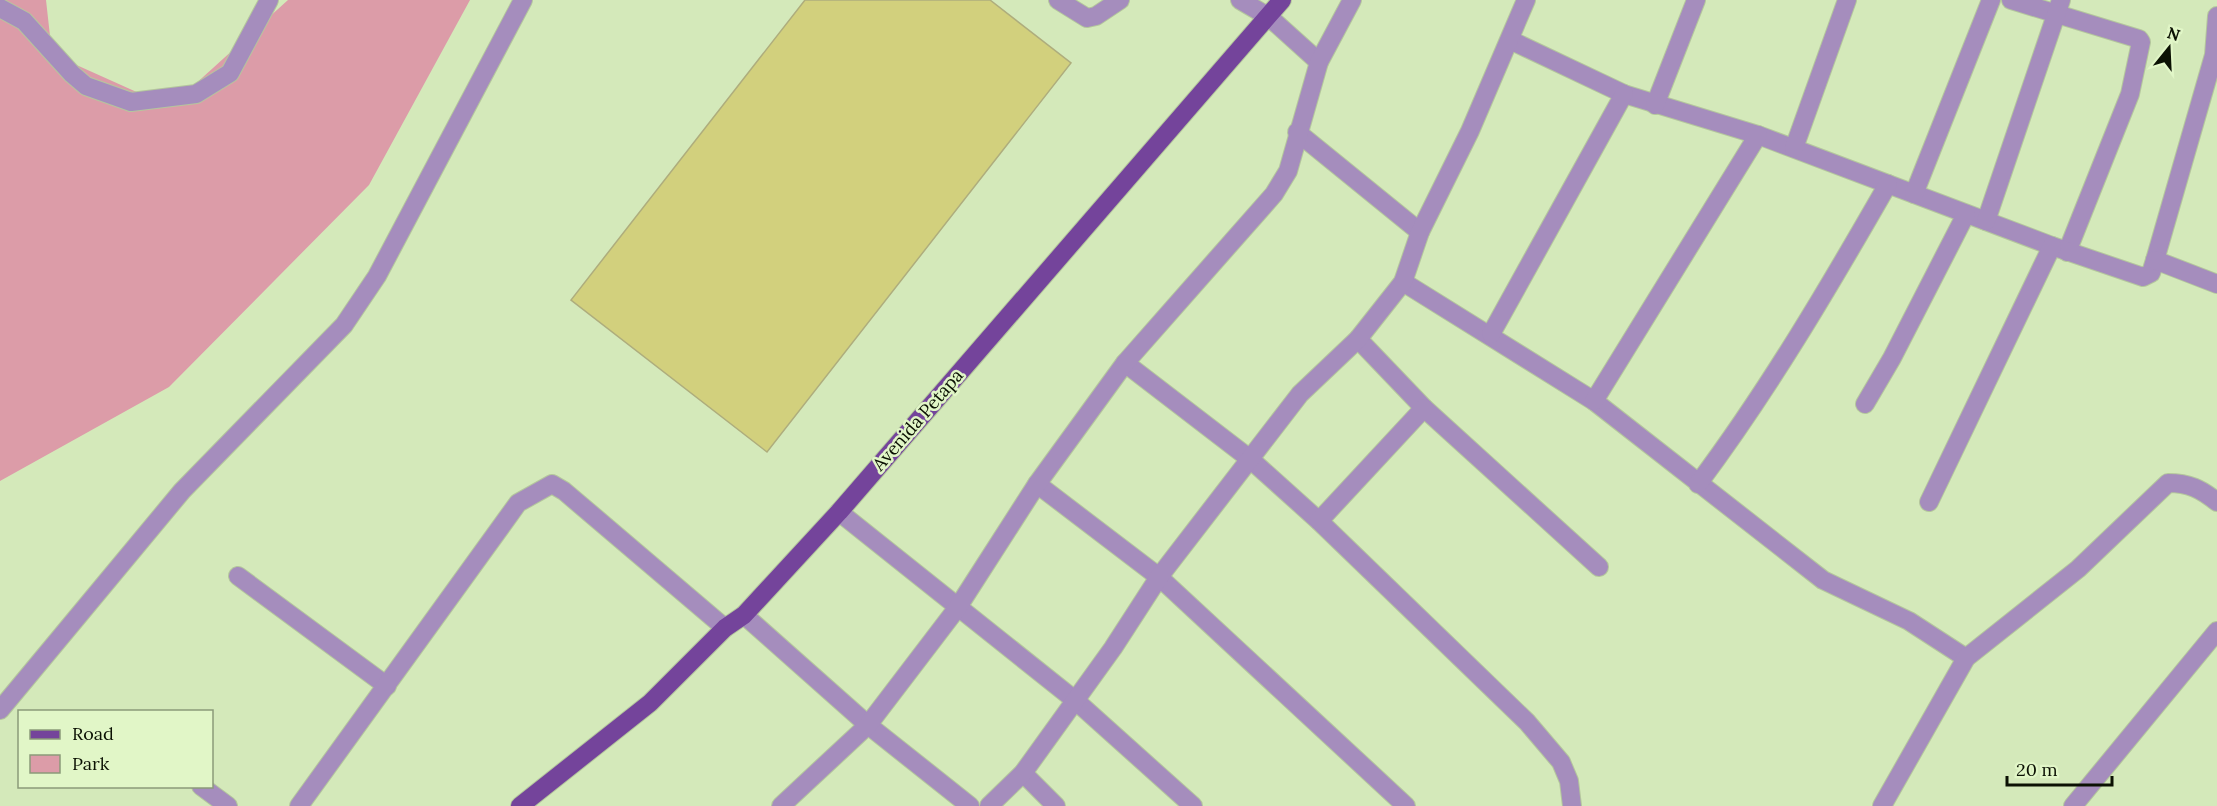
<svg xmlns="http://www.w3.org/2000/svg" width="2217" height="806" viewBox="0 0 2217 806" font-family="Lora,serif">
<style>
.green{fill:#dc9ca8}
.building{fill:#d2d07d;stroke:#aead7d;stroke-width:1.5}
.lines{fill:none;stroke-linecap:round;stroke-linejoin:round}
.minor-casing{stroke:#b4c69d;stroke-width:20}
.major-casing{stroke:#b4c69d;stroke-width:20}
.minor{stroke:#a58dbd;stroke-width:18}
.major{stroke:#74449b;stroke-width:18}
.labels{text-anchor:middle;stroke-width:5;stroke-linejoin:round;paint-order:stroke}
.street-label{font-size:18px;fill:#0b1103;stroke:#e1f6c7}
</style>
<rect width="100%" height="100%" fill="#d4e9ba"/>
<path class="green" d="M0 0H46L52 54 170 107 288 0H470L369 185 169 387 0 481Z"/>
<path class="building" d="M805 0H990L1071 63 767 452 571 300Z"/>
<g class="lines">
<g class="minor-casing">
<g id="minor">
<path d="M1058 0 1087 18 1096 16 1120 0"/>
<path d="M1240 0 1269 17 1319 62"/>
<path d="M2011 0 2139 39 2141 42 2130 94 2067 252"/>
<path d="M0 8 24 21 72 74 86 86 131 102 196 94 230 73 269 0"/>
<path d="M1510 40 1624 94 1758 135 2052 246 2143 277 2151 273 2155 260 2214 55 2217 16"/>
<path d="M1655 105 1696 0"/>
<path d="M1297 132 1420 232"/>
<path d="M1794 148 1847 0"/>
<path d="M1914 194 1991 0"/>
<path d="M1986 221 2061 0"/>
<path d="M2155 260 2217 284"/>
<path d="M1403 282 1594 401 1823 580 1909 621 1966 658"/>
<path d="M1491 334 1624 94"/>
<path d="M1358 339 1424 408 1599 567"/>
<path d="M1125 363 1250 459 1319 521 1527 722 1561 762 1569 781 1572 806"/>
<path d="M1594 401 1758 135"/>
<path d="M1865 404 1892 358 1966 214"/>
<path d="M1037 484 1159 577 1406 806"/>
<path d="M1698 484C1769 389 1829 287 1888 184"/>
<path d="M1929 502 2052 246"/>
<path d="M839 512 1076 701 1193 806"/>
<path d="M1319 521 1424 408"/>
<path d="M238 576 387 686"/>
<path d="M744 615 868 725 970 806"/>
<path d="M0 710 182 491 344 325 377 276 523 0"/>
<path d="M1023 773 1056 806"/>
<path d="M201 786 228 806"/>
<path d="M299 806 518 503 552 484 564 491 725 628"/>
<path d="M781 806 868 725 958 607 1037 484 1125 363 1274 194 1288 171 1319 62 1352 0"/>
<path d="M989 806 1023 773 1113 648 1159 577 1300 394 1358 339 1403 282 1420 232 1470 131 1526 0"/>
<path d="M1882 806 1966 658 2078 569 2168 483C2189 483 2201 489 2217 502"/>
<path d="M2073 806 2217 631"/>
</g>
</g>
<g class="major-casing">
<path id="major" d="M520 806 650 703 725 628 744 615 839 512 1282 0"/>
</g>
<use href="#minor" class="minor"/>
<use href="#major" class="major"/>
</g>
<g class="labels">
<g class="street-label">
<text transform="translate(918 420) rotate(-49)" y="6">Avenida Petapa</text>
</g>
</g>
<rect x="18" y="710" width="195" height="78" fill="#e1f6c7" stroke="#8b9a79" stroke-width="1.5"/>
<rect x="30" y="730" width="30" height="9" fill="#74449b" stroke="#8b9a79" stroke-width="1.5"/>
<text x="72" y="740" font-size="18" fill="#0b1103">Road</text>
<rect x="30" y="755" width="30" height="18" fill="#dc9ca8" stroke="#8b9a79" stroke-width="1.5"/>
<text x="72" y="770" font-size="18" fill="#0b1103">Park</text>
<g transform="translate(2169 48) rotate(18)" stroke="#e1f6c7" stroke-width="4.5" paint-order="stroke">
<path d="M0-4.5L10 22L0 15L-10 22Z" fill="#0b1103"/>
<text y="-9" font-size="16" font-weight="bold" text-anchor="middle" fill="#0b1103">N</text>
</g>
<path d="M2007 776v9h105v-9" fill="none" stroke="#0b1103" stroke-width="3"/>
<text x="2016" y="776" font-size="18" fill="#0b1103" stroke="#e1f6c7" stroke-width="4.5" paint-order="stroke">20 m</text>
</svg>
